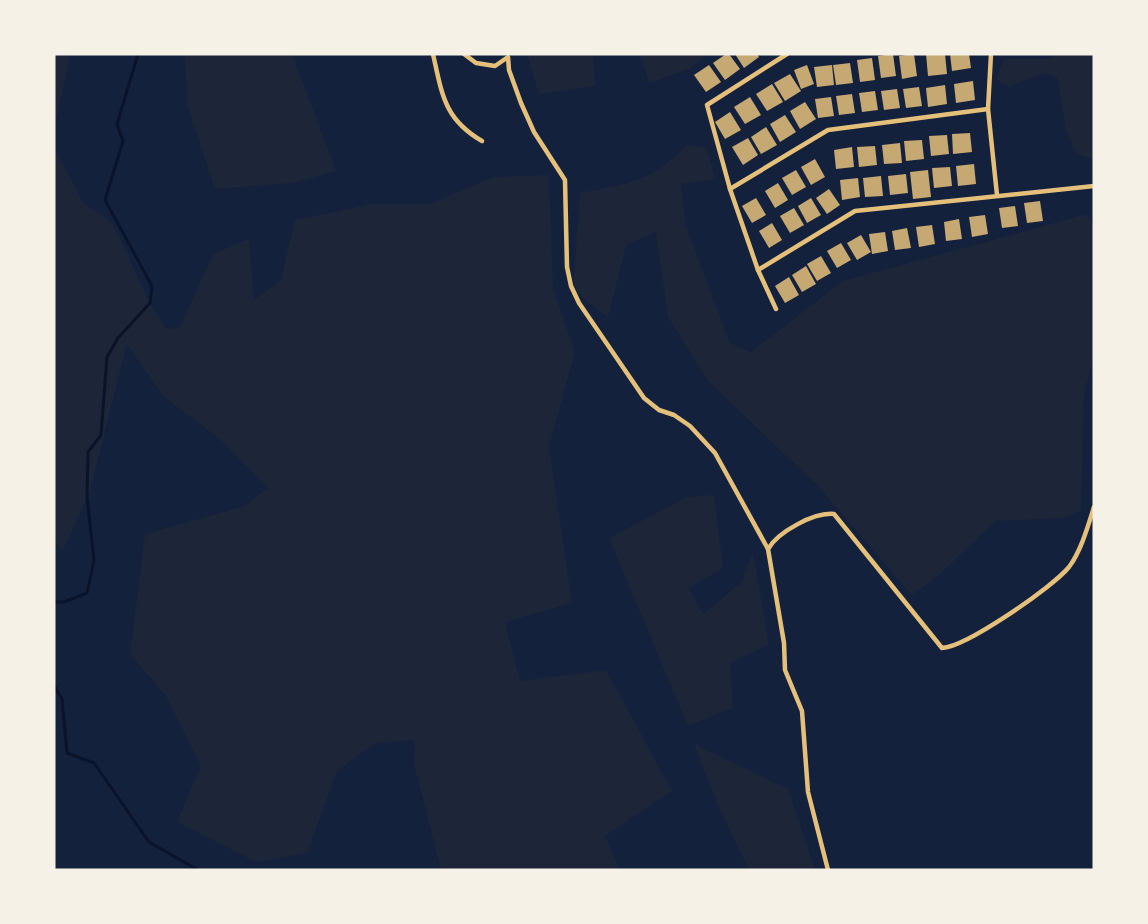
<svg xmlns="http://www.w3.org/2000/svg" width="1148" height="924" viewBox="0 0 1148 924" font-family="'Fira Sans Condensed',sans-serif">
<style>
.green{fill:#1d2539}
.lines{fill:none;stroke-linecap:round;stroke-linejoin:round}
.stream{stroke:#0b132b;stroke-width:3}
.building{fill:#c6a872}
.minor{stroke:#e5c07b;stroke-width:4.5}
</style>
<rect width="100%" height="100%" fill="#14213d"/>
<g class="green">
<path d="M54 54 70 55 54 131Z"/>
<path d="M185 54H292L336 171 293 183 215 189 187 103Z"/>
<path d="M527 54H593L595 86 539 94Z"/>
<path d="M640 54H709L689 69 649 83Z"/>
<path d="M1056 54H1094V160L1076 154 1066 129 1057 77 1045 73 1009 87 996 79 1004 59H1050Z"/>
<path d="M687 145 706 147 716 179 681 184 685 223 730 343 751 352 843 281 1087 214 1094 227V353L1084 396 1081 510 1065 518 996 521 939 575 912 595 819 487 709 382 668 317 656 232 626 245 608 317 573 290 580 193C630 183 650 183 687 145Z"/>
<path d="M54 147 83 203 112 222 151 305 166 329 180 328 213 254 249 239 254 300 281 280 295 220 372 204H430L493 177 549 175 553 289 575 352 549 447 572 603 505 622 520 681 606 670 672 791 605 836 620 870H441L414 764 415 740 375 743 337 771 307 853 256 862 177 822 201 766 166 696 130 654 145 534 245 506 268 488 219 438 163 396 127 344 90 491 62 552 54 538Z"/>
<path d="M714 495 723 568 689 588 703 614 742 582 753 551 769 645 730 663 733 708 688 726 609 538 687 497Z"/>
<path d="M694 744 788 789 815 870H749L718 805Z"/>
</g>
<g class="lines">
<g class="stream">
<path d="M54 602H64L87 593 94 560 87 497 88 452 101 435 107 357 118 338 150 303 152 286 105 200 123 141 117 124 138 54"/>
<path d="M54 685 62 699 67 753 94 763 149 842 198 870"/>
</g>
</g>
<g class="building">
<path d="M726 54H729L740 69 725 80 713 63Z"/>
<path d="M735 54H757L759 57 744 68Z"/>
<path d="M893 54 896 76 881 78 878 56Z"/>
<path d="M914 54 917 76 902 79 899 56Z"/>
<path d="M926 54H945L947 74 928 76Z"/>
<path d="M950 54H969L971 68 952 71Z"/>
<path d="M872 58 875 80 860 82 857 60Z"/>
<path d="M850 63 853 83 836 85 833 65Z"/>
<path d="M709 65 721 82 706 92 694 75Z"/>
<path d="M807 65 814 84 801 89 794 70Z"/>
<path d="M832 65 834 85 817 87 814 67Z"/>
<path d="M790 74 801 91 785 101 774 83Z"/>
<path d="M973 81 975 100 956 103 954 84Z"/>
<path d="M772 84 783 102 767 111 756 94Z"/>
<path d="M945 85 947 104 928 107 926 88Z"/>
<path d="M919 87 922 106 906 108 903 89Z"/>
<path d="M897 89 900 108 884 110 881 91Z"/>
<path d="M875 91 878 110 862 112 859 93Z"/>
<path d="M852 94 855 113 839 115 836 96Z"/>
<path d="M750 97 761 115 745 124 734 107Z"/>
<path d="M831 97 834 116 818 118 815 99Z"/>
<path d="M805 102 816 119 800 129 790 111Z"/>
<path d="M730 112 741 130 725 139 715 122Z"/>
<path d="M785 115 796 132 780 142 770 124Z"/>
<path d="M766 127 777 145 761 154 751 137Z"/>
<path d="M970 133 972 152 953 154 952 134Z"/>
<path d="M947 135 949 154 931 156 929 136Z"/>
<path d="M748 138 758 155 743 165 732 147Z"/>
<path d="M922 140 924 159 906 161 904 141Z"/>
<path d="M900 143 902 163 884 164 882 145Z"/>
<path d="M875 146 877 165 859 167 857 147Z"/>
<path d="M852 147 854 167 836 169 834 150Z"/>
<path d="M815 159 825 177 811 185 801 167Z"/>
<path d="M974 164 976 184 958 186 956 166Z"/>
<path d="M950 167 952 186 934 188 932 168Z"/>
<path d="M796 170 806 187 792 195 782 178Z"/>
<path d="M928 170 931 197 913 199 910 172Z"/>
<path d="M906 174 908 193 890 195 888 176Z"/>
<path d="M881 176 883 196 865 197 863 178Z"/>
<path d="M858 178 860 197 842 200 840 180Z"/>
<path d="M778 183 788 200 775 208 765 191Z"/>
<path d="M829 189 840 205 827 214 816 198Z"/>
<path d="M756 198 766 215 752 223 742 206Z"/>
<path d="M811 198 821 215 807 223 798 206Z"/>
<path d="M1040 201 1043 221 1027 223 1024 203Z"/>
<path d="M1015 206 1018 226 1002 228 999 208Z"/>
<path d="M794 208 804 225 790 233 780 216Z"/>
<path d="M985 215 988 234 972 237 969 217Z"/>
<path d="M959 219 962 239 946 241 944 222Z"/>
<path d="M772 223 782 240 769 248 759 231Z"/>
<path d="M932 225 935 244 919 247 916 227Z"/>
<path d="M907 228 911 248 895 250 892 231Z"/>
<path d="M885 232 888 251 872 254 869 234Z"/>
<path d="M861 235 871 252 857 260 847 243Z"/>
<path d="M841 243 851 260 837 268 827 251Z"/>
<path d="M821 256 831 273 817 281 807 264Z"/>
<path d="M806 266 816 284 802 292 792 275Z"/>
<path d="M789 277 799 295 785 303 775 286Z"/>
</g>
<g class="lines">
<g class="minor">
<path d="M433 54C442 94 444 119 482 141"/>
<path d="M464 54 476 63 495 66 508 57 509 70 521 103 534 132 565 180 567 267 571 286 579 303 644 398 659 410 674 415 690 426 715 453 768 549"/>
<path d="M787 54 707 105 730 189 758 270 855 211 1094 186"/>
<path d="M991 54 988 109 997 195"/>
<path d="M730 189 828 130 988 109"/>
<path d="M758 270 776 309"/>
<path d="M828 870 808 792 802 711 785 670 784 643 768 549C778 532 814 512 834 514L942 648C966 647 1053 587 1069 567 1081 551 1088 526 1094 507"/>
</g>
</g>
<rect width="1148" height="924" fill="none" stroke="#f6f1e7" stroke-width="111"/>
</svg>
